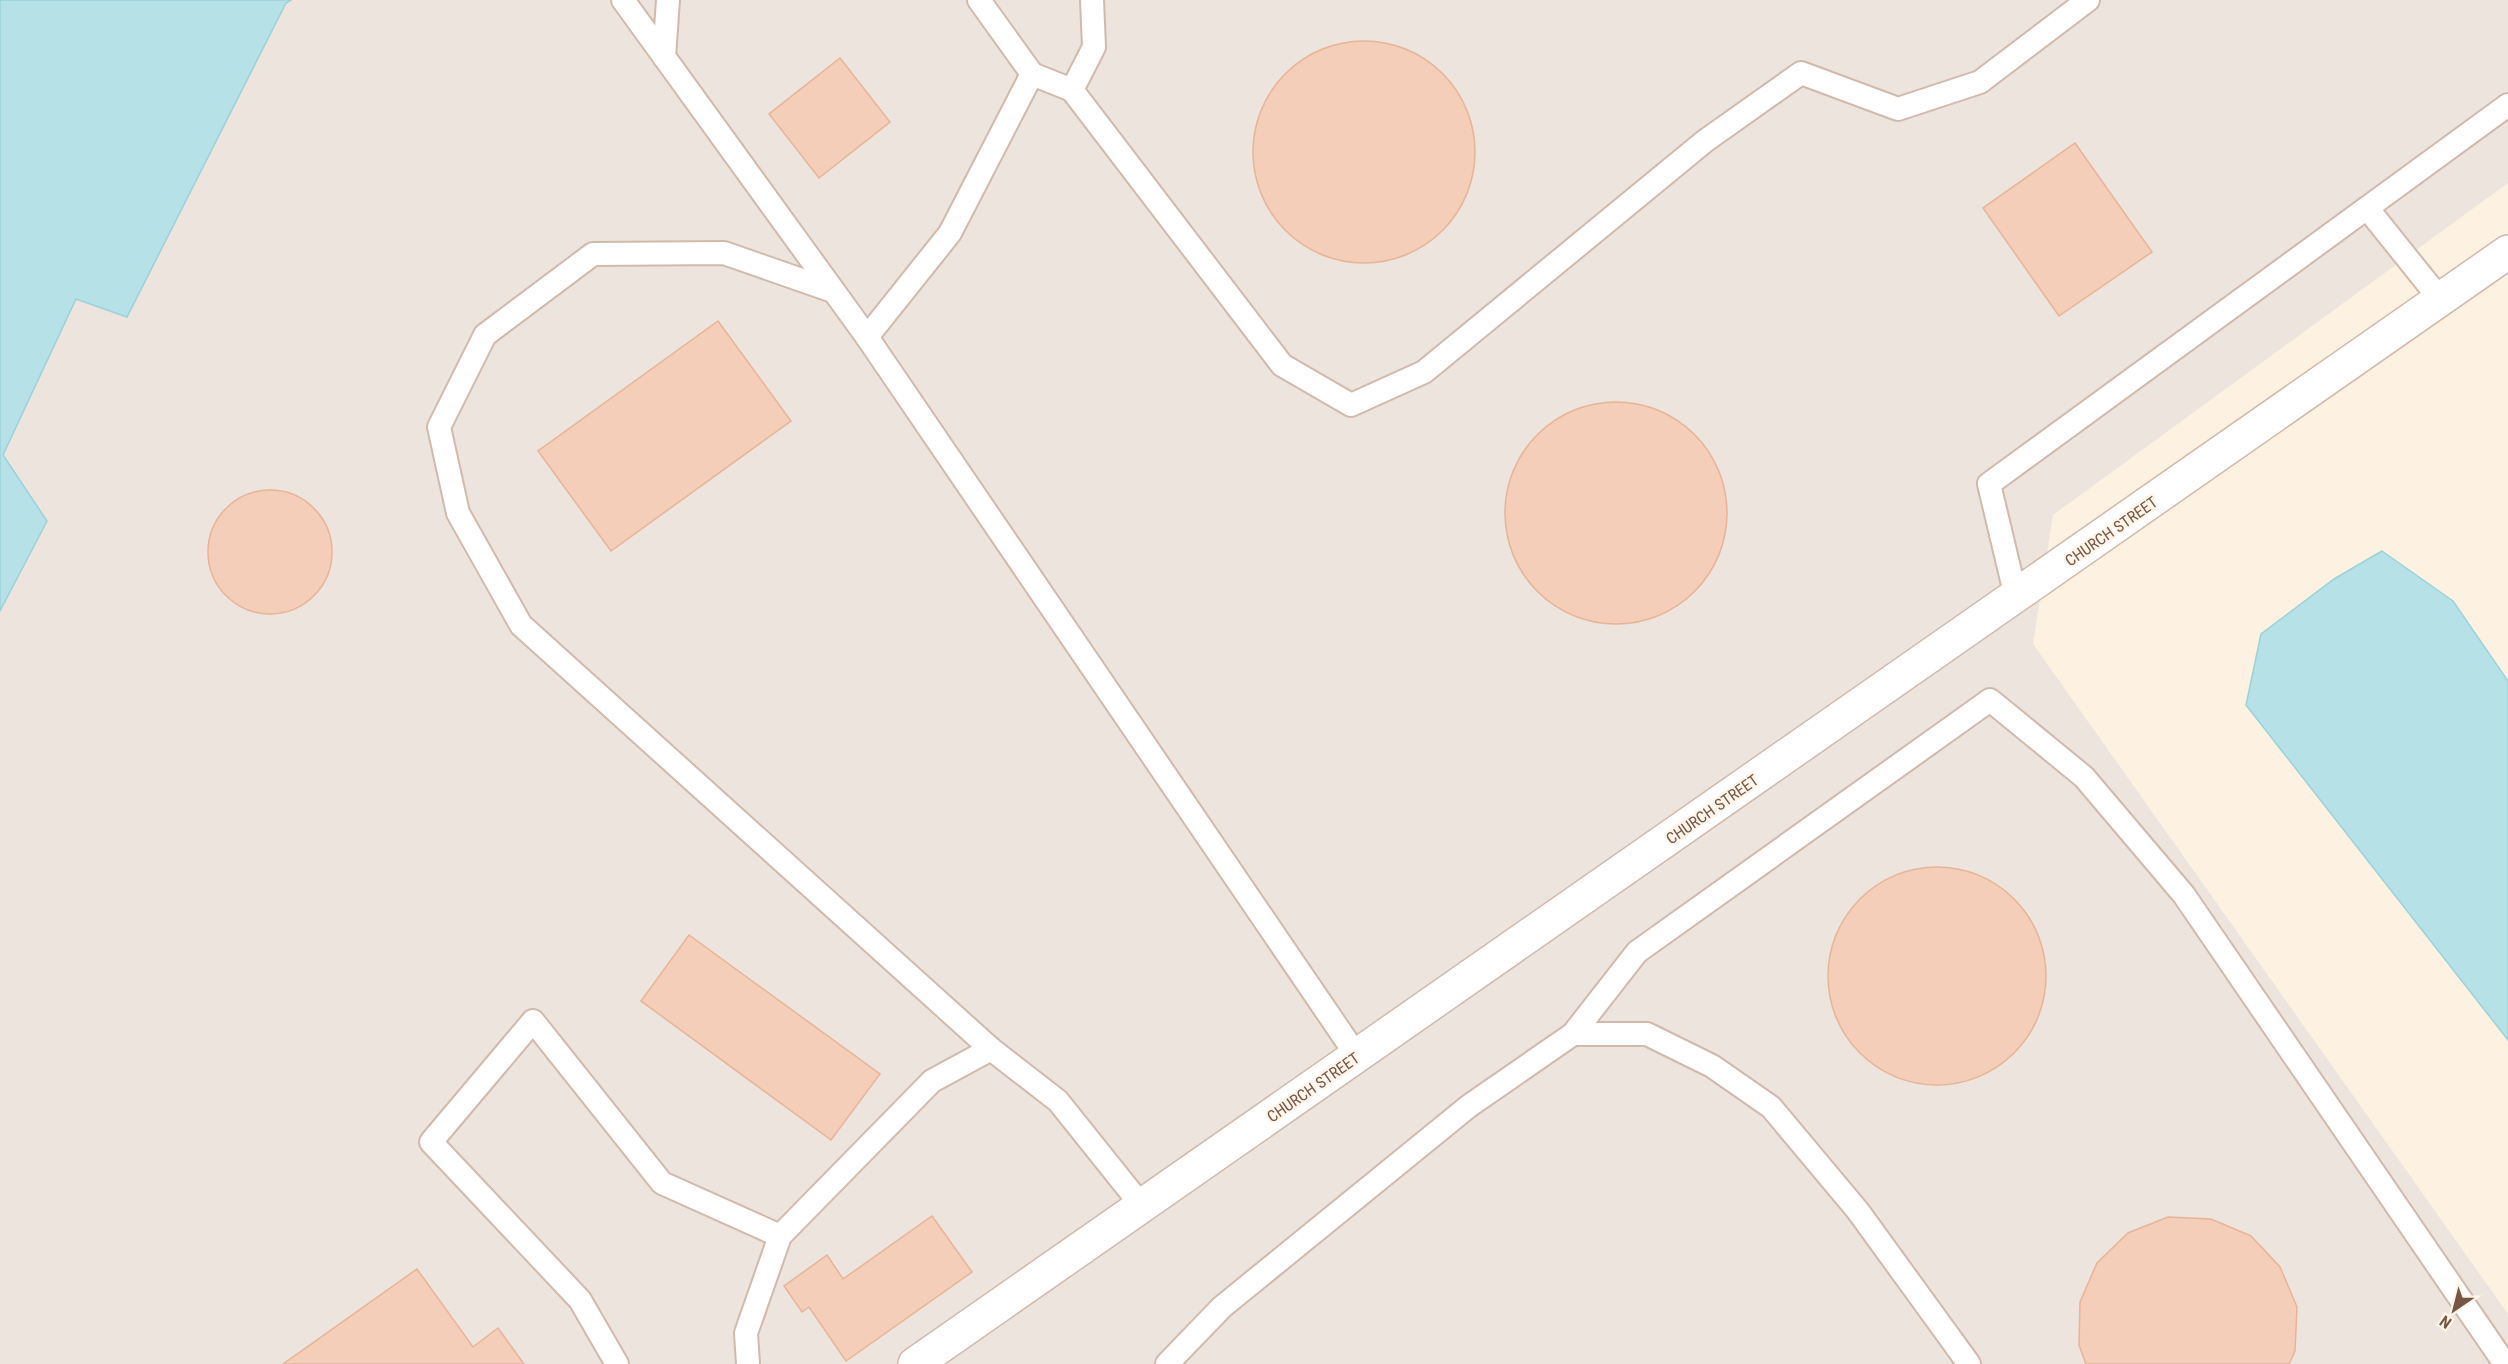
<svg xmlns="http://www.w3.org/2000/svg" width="2508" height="1364" viewBox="0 0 2508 1364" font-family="'Roboto Condensed',sans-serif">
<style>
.industrial{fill:#ece4dd}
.water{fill:#b6e2e7;stroke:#9bd2d9;stroke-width:1.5}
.building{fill:#f4ceb8;stroke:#e7b498;stroke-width:1.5}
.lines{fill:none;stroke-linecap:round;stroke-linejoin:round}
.service-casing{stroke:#d1baab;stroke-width:26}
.tertiary-casing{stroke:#d1baab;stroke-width:36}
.service{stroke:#fff;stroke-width:22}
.tertiary{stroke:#fff;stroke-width:33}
.labels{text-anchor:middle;stroke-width:4.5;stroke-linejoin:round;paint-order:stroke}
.street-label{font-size:16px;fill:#765647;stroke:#fff6e9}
</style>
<rect width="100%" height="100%" fill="#fdf2e2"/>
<path class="industrial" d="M291 0H2508V183L2053 515 2033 644 2508 1314V1364H0V611L47 521 3 455 76 299 126 316 286 3Z"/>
<g class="water">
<path d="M0 0H291L286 3 127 317 76 299 3 455 47 521 0 611Z"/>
<path d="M2382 551 2453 601 2508 681V1040L2246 705 2261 634 2334 579Z"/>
</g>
<g class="building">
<circle cx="1364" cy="152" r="111"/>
<path d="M840 58 890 122 819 178 769 114Z"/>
<path d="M2075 143 2152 252 2059 316 1983 208Z"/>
<path d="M718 321 791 421 611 551 538 451Z"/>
<circle cx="1616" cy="513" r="111"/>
<circle cx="270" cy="552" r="62"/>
<circle cx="1937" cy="976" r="109"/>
<path d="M689 935 880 1074 831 1140 641 1001Z"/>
<path d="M932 1216 972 1272 846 1361 809 1307 802 1312 784 1286 827 1255 843 1279Z"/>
<path d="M2168 1217 2211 1219 2251 1236 2280 1267 2297 1307 2295 1351 2289 1364H2086L2079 1345 2080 1302 2097 1263 2128 1233Z"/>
<path d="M417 1269 473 1347 498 1328 524 1364H283Z"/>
</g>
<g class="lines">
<g class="service-casing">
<g id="service">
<path d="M623 0 867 337 1357 1056"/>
<path d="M979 0 1032 74"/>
<path d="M664 57 668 0"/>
<path d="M1072 90 1094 47 1092 0"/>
<path d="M2367 208 2440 299"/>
<path d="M833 291 724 253 593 254 485 335 439 427 458 513 521 625 991 1049 1058 1101 1142 1206"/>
<path d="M867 337 950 233 1032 74 1072 90 1282 365 1351 405 1424 372 1705 141 1801 73 1898 109 1980 82 2088 0"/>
<path d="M2016 597 1989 484 2508 105"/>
<path d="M1573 1034 1637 952 1990 700 2084 777 2184 895 2505 1364"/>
<path d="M617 1364 580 1300 431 1142 533 1021 662 1183 780 1236"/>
<path d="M748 1364 746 1333 780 1236 932 1081 991 1049"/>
<path d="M1167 1364 1222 1307 1469 1106 1573 1034H1647L1712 1066 1771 1107 1858 1211 1969 1364"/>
</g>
</g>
<g class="tertiary-casing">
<path id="tertiary" d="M915 1364 2508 252"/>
</g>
<use href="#service" class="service"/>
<use href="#tertiary" class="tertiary"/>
</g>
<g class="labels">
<g class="street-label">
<text transform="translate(2111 531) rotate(-35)" y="6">CHURCH STREET</text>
<text transform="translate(1712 809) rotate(-35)" y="6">CHURCH STREET</text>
<text transform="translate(1313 1087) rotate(-35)" y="6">CHURCH STREET</text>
</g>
</g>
<g transform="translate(2454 1310) rotate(215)" stroke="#fff6e9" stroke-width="4.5" paint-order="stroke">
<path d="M0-4.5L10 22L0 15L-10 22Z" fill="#765647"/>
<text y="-9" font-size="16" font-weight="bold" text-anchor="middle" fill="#765647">N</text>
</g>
</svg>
